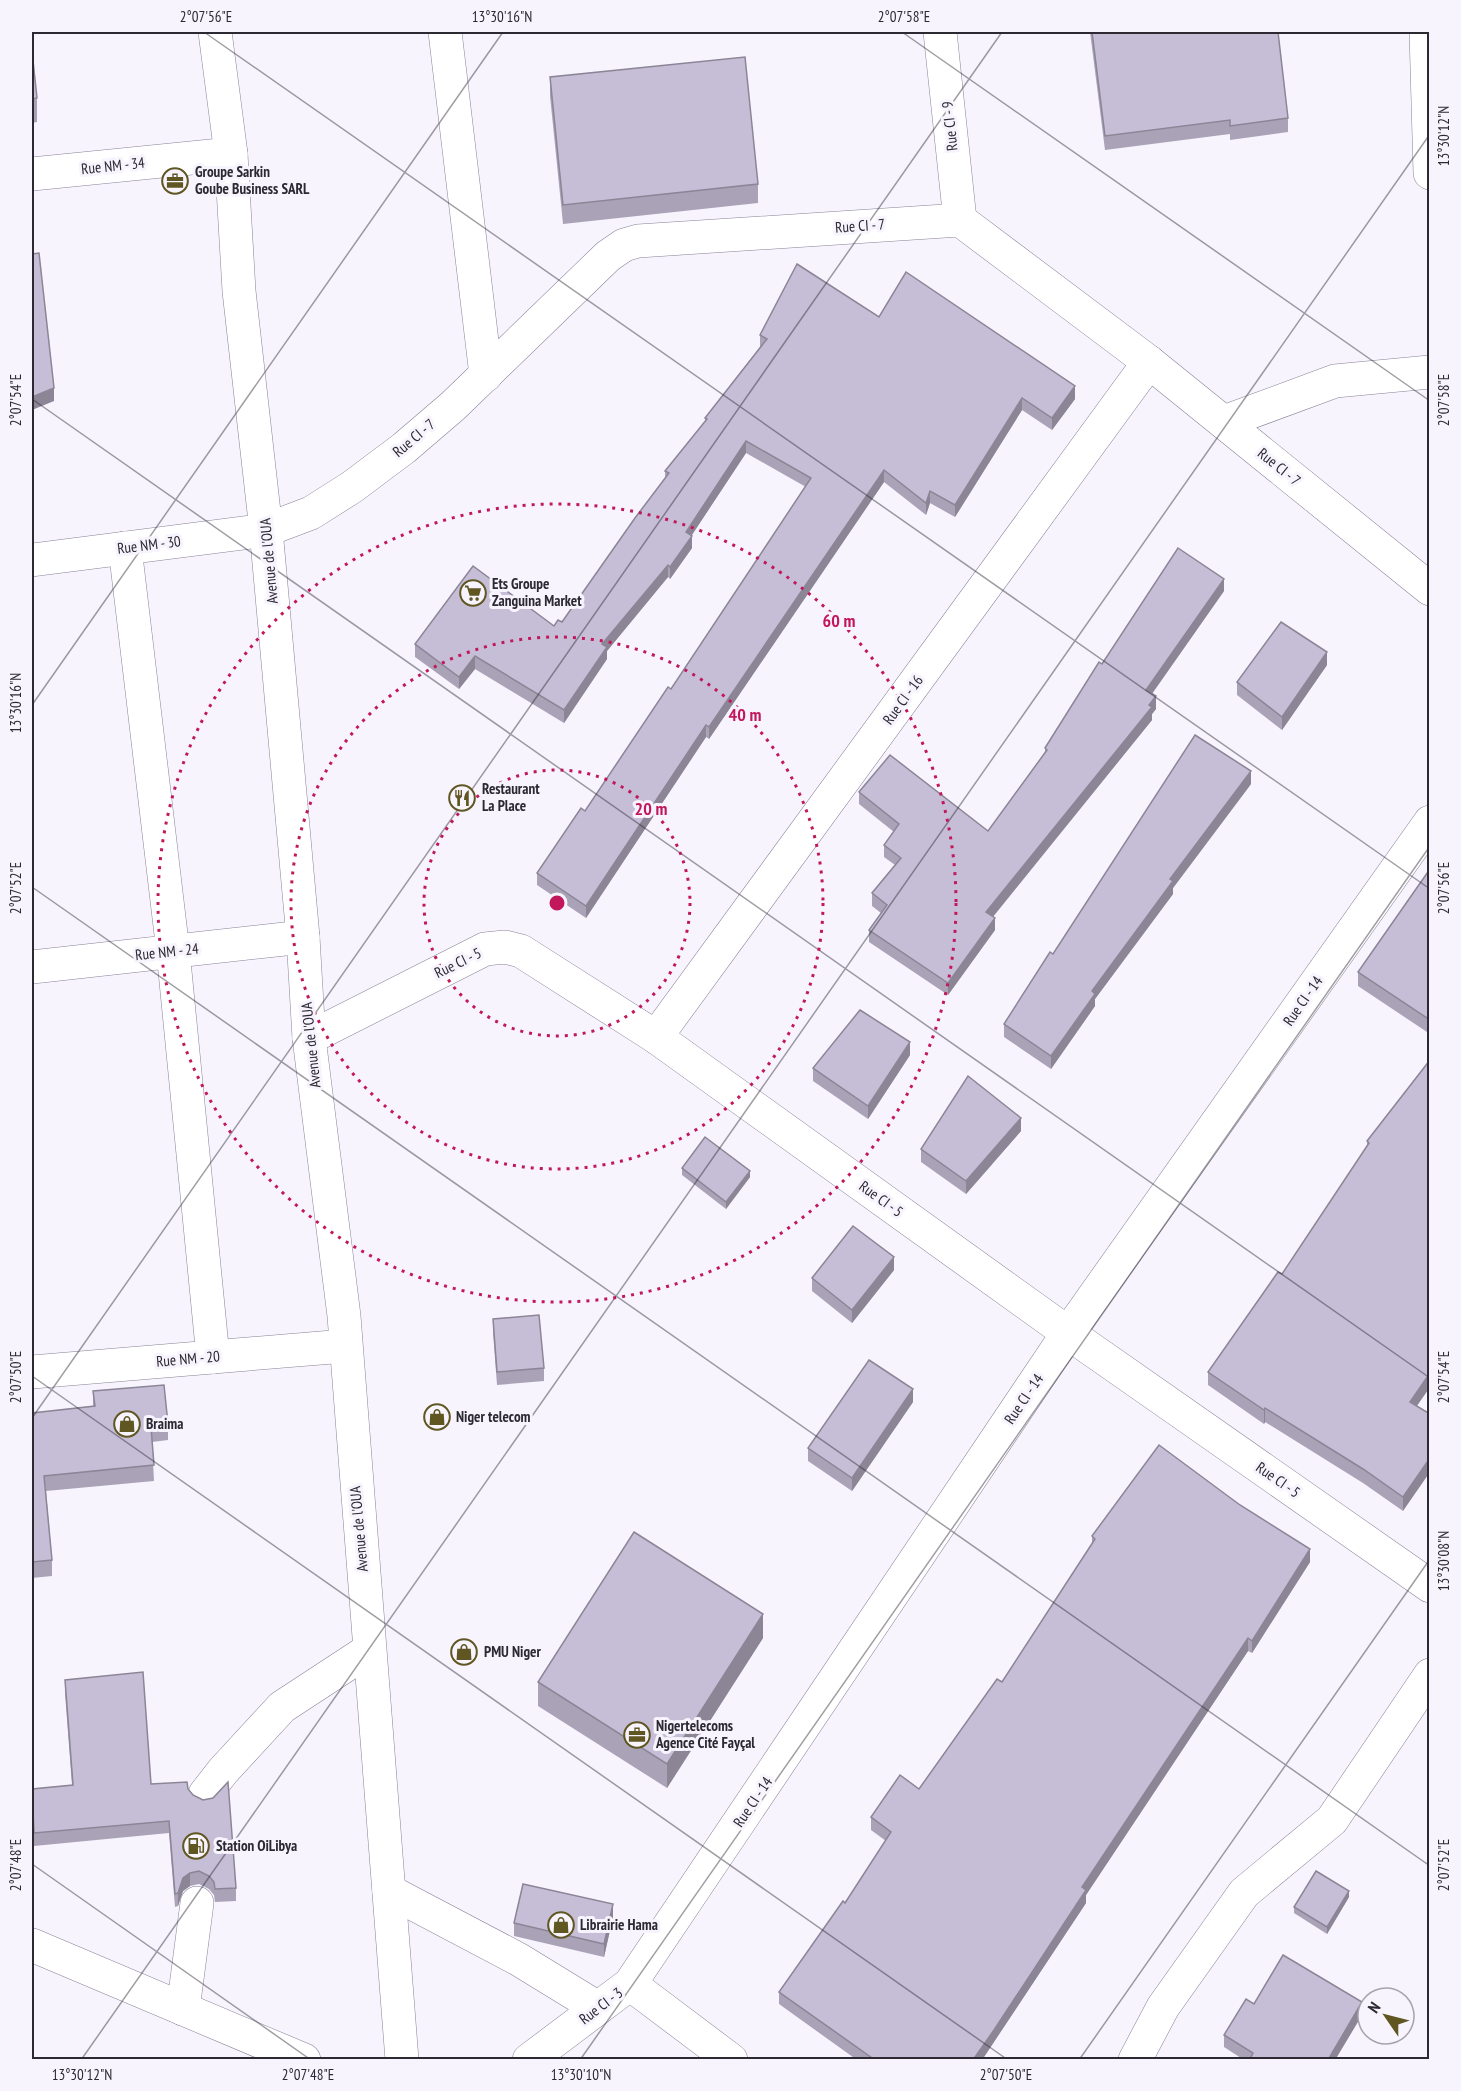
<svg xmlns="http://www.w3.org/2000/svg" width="1461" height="2091" viewBox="0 0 1461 2091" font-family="'PT Sans Narrow',sans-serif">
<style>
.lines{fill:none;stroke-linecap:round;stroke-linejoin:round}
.minor-casing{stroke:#898298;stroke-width:34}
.major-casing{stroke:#898298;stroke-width:34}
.minor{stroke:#fff;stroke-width:33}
.major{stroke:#fff;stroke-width:33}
.wall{fill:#aaa3b8}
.shaded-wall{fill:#8b8596}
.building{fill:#c6bed6;stroke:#8b8596;stroke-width:1.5}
.ticks{fill:none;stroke:#2c2932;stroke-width:1.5;stroke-opacity:0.45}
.ring{fill:none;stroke:#c2185b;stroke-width:3;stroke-dasharray:3 6}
.labels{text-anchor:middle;stroke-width:6;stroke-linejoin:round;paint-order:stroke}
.street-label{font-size:15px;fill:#2c2932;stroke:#f7f4fe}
.poi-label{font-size:15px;font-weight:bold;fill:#2c2932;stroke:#f7f4fe;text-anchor:start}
.centre{fill:#c2185b;stroke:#f7f4fe;stroke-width:3}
.ring-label{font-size:18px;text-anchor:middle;font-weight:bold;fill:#c2185b;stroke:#f7f4fe;stroke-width:6;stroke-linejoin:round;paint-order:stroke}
.neatline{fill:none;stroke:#2c2932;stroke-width:2}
.ticks-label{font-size:15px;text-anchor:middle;fill:#2c2932}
</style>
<rect width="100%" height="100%" fill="#f7f4fe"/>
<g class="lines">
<g class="minor-casing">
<g id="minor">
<path d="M445 32 486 375"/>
<path d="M940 32 960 220"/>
<path d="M1426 32 1430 173"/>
<path d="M32 174 231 154"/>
<path d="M1224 422 1335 381 1430 372"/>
<path d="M125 548 173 951 213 1357"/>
<path d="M32 560 266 530 311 513 352 487 404 448 453 406 608 256 624 245 638 241 960 220 1149 362 1430 589"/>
<path d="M32 967 303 937"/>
<path d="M656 1037 1149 362"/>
<path d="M309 1038 485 949 505 947 521 951 656 1037 1068 1333 1430 1586"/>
<path d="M32 1372 345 1346"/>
<path d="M205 1794 223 1771 282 1707 369 1650"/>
<path d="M389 1891 518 1959 598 2008"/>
<path d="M32 1945 304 2060"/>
<path d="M630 1984 1068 1333 1430 822"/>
<path d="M183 2009 197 1903"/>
<path d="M529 2060 630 1984 731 2060"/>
<path d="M1135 2060 1163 2007 1244 1893 1332 1820 1430 1675"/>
</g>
</g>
<g class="major-casing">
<path id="major" d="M215 32 231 154 239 291 266 530 303 937 309 1038 344 1316 402 2060"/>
</g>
<use href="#minor" class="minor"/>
<use href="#major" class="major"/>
</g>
<g class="wall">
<path d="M1090 32H1278L1288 118V132L1230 140V134L1105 150Z"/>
<path d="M32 51 37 98V122L32 123Z"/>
<path d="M550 77 758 184V203L563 224 550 96Z"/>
<path d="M879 317 1075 399 1052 430 1022 410 955 517 930 503 926 515 884 482 709 739 706 737 586 918 537 885V873L585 811 671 689 806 487 746 453 691 536 692 548 670 579 668 577 607 651V659L564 723 475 669 459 689 415 657V644L554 626 562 622 665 478V471L705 422V418L760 347V335Z"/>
<path d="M1224 591 1152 694 1156 709 1152 714V720L993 917 995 930 948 995 869 942V930L881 913 872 906V893L895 865 884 857V845L894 832 859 804V792L988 831 1045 753V748L1102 664Z"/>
<path d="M1327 665 1282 730 1237 695V682Z"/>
<path d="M1251 784 1173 888V894L1095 999V1006L1051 1069 1004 1037V1024L1053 954Z"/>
<path d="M1430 869V1034L1358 986V972Z"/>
<path d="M910 1055 868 1119 813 1081V1068Z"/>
<path d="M1430 1060V1387L1417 1406 1403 1511 1363 1483 1265 1422 1264 1424 1208 1385V1372L1282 1274 1367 1147V1141Z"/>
<path d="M1021 1131 966 1194 921 1162V1149Z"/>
<path d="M682 1168 750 1177 726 1209 682 1175Z"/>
<path d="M894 1270 852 1323 812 1291V1278Z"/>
<path d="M493 1319 544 1368V1381L497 1385 493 1332Z"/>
<path d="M93 1391 168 1424V1440L152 1442 154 1481 46 1491 52 1560V1576L32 1578V1413L93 1407Z"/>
<path d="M913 1402 852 1491 808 1461V1448Z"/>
<path d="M1092 1536 1310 1562 1252 1653 1248 1651 1086 1895V1903L982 2060H857L779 2004V1992L845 1903 886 1841 871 1830V1817L919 1789 1002 1682 1092 1544Z"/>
<path d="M763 1638 667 1788 538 1706V1682Z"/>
<path d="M65 1680 151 1784 188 1789 236 1888V1901L215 1902 214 1895 209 1889 199 1884 190 1886 183 1891 178 1906 175 1907 169 1833 34 1846 32 1811V1789L72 1785 65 1693Z"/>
<path d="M1349 1897 1327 1934 1294 1913V1907Z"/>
<path d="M613 1917 604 1957 514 1936V1923Z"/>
<path d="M1254 2004 1362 2015 1335 2060H1244L1224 2047V2035Z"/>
</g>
<g class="shaded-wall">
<path d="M1075 386V399L1052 430V418Z"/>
<path d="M54 388V401L32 410V397Z"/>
<path d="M1022 398V410L955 517V505Z"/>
<path d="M746 441V453L686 544V532Z"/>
<path d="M884 470V482L709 739V727Z"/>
<path d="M930 491V503L926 515V503Z"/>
<path d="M692 536V548L670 579V567Z"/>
<path d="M668 565V577L607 651V659L564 723V710L602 644Z"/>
<path d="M1224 579V591L1146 702V690Z"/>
<path d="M1327 652V665L1282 730V717Z"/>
<path d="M475 656V669L459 689V677Z"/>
<path d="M1156 696V709L1152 714V720L986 925V912Z"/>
<path d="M706 725V737L586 918V906Z"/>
<path d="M1251 771V784L1173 888V894L1095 999V1006L1051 1069V1056L1092 991 1170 879Z"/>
<path d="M995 918V930L948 995V983Z"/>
<path d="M910 1042V1055L868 1119V1106Z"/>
<path d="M1021 1118V1131L966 1194V1181Z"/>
<path d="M750 1171V1177L726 1209V1202Z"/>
<path d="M894 1257V1270L852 1323V1310Z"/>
<path d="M1430 1373V1387L1410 1415V1402Z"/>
<path d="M913 1389V1402L852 1491V1478Z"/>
<path d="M1265 1408V1422L1264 1424V1410Z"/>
<path d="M1430 1458V1472L1403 1511V1497Z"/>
<path d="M1310 1549V1562L1252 1653V1641Z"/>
<path d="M763 1614V1638L667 1788V1764Z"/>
<path d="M1248 1638V1651L1086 1895V1903L982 2060H973L1082 1887Z"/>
<path d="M190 1873V1886L183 1891 178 1906V1893L183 1878Z"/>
<path d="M1349 1891V1897L1327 1934V1927Z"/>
<path d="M613 1904V1917L604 1957V1944Z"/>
<path d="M1362 2002V2015L1335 2060H1328Z"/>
</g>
<g class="building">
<path d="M1092 32H1278L1288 118 1230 126V120L1105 136Z"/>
<path d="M32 51 37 98 32 99Z"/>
<path d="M745 57 758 184 563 205 550 77Z"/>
<path d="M39 253 54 388 32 397V254Z"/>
<path d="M797 264 879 317 906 272 1075 386 1052 418 1022 398 955 505 930 491 926 503 884 470 709 727 706 725 586 906 537 873 581 808 585 811 668 687 671 689 811 478 746 441 686 532 692 536 670 567 668 565 602 644 607 647 564 710 475 656 459 677 415 644 473 566 554 626 558 620 562 622 635 518 669 473 665 471 707 419 705 418 767 339 760 335Z"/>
<path d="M1178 548 1224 579 1146 690 1156 696 1149 705 1152 707 986 912 995 918 948 983 869 930 887 905 872 893 901 858 884 845 899 824 859 792 890 755 988 831 1047 750 1045 748 1099 662 1102 664Z"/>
<path d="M1281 622 1327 652 1282 717 1237 682Z"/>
<path d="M1195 735 1251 771 1170 879 1173 881 1092 991 1095 994 1051 1056 1004 1024 1050 952 1053 954Z"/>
<path d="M1430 869V1020L1358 972Z"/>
<path d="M860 1010 910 1042 868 1106 813 1068Z"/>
<path d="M1430 1060V1373L1410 1402 1430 1414V1458L1403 1497 1363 1469 1265 1408 1264 1410 1208 1372 1278 1272 1282 1274 1369 1143 1367 1141Z"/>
<path d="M968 1076 1021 1118 966 1181 921 1149Z"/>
<path d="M705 1137 750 1171 726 1202 682 1168Z"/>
<path d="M853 1226 894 1257 852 1310 812 1278Z"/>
<path d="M539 1315 544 1368 497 1372 493 1319Z"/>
<path d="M869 1360 913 1389 852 1478 808 1448Z"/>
<path d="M164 1385 168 1424 151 1427 154 1465 44 1476 52 1560 32 1562V1413L95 1406 93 1391Z"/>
<path d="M1159 1445 1240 1505 1310 1549 1252 1641 1248 1638 1082 1887 1086 1890 994 2030 973 2060H875L779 1992 843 1901 845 1903 891 1832 871 1817 900 1775 919 1789 997 1679 1002 1682 1095 1539 1092 1536Z"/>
<path d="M634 1532 763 1614 667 1764 538 1682Z"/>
<path d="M143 1672 151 1784 187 1782 188 1789 193 1795 203 1800 213 1798 228 1782 236 1888 215 1889 214 1882 209 1876 199 1871 190 1873 183 1878 178 1893 175 1894 169 1821 34 1833 32 1789 73 1785 65 1680Z"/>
<path d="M1316 1871 1349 1891 1327 1927 1294 1907Z"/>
<path d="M523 1884 613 1904 604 1944 514 1923Z"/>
<path d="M1283 1955 1362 2002 1328 2060H1255L1251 2057 1253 2053 1224 2035 1246 1999 1254 2004Z"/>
</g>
<path class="ticks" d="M204 32 1430 889M902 32 1430 401M32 399 1430 1378M32 705 503 32M32 887 1430 1866M32 1376 1008 2060M32 1418 1002 32M32 1864 311 2060M81 2060 1430 134M580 2060 1430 846M1079 2060 1430 1559"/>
<g class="ring">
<circle cx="557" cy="903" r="133"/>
<circle cx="557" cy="903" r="266"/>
<circle cx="557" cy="903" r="399"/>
</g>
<defs>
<g id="office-ring" transform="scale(1.35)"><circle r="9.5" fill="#f7f4fe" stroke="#605622" stroke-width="1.5"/><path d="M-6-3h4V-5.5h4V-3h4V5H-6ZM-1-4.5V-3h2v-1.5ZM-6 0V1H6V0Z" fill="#605622"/></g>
<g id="supermarket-ring" transform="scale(1.35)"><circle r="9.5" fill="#f7f4fe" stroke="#605622" stroke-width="1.5"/><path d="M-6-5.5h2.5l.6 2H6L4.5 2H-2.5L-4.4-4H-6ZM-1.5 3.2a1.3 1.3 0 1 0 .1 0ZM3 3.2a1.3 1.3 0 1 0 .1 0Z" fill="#605622"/></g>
<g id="restaurant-ring" transform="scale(1.35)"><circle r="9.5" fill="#f7f4fe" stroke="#605622" stroke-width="1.5"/><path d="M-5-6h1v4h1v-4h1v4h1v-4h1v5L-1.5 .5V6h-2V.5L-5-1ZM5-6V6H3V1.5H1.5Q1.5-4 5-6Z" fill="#605622"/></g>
<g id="shop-ring" transform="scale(1.35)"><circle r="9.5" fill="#f7f4fe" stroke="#605622" stroke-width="1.5"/><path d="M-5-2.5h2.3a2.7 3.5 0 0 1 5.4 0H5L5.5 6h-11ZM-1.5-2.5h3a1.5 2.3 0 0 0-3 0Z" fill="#605622"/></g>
<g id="fuel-ring" transform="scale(1.35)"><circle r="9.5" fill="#f7f4fe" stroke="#605622" stroke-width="1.5"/><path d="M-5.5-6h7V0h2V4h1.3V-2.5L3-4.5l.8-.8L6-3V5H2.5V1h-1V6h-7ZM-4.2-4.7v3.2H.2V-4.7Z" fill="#605622"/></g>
</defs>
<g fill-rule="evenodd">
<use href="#office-ring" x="175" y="181"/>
<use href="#supermarket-ring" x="473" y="593"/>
<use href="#restaurant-ring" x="462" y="798"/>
<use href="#shop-ring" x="437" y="1417"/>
<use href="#shop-ring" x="127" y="1424"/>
<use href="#shop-ring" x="464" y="1652"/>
<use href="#office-ring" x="637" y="1735"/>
<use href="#fuel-ring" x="196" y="1846"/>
<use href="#shop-ring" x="561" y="1925"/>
</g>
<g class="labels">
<g class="street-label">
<text transform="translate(950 126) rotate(-96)" y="5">Rue CI - 9</text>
<text transform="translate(113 166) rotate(-6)" y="5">Rue NM - 34</text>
<text transform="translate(860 226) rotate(-4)" y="5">Rue CI - 7</text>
<text transform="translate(414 438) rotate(-40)" y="5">Rue CI - 7</text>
<text transform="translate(1279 467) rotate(39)" y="5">Rue CI - 7</text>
<text transform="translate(149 545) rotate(-7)" y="5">Rue NM - 30</text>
<text transform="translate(269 561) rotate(-95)" y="5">Avenue de l'OUA</text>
<text transform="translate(903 700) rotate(-54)" y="5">Rue CI - 16</text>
<text transform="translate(167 952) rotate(-6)" y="5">Rue NM - 24</text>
<text transform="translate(458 963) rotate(-26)" y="5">Rue CI - 5</text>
<text transform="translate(1303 1001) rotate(-55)" y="5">Rue CI - 14</text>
<text transform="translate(311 1045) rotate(-96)" y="5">Avenue de l'OUA</text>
<text transform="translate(881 1199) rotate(36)" y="5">Rue CI - 5</text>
<text transform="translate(188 1359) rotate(-5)" y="5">Rue NM - 20</text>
<text transform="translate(1024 1399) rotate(-56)" y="5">Rue CI - 14</text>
<text transform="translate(1278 1480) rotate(35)" y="5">Rue CI - 5</text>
<text transform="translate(359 1529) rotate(-95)" y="5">Avenue de l'OUA</text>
<text transform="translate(753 1802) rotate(-56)" y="5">Rue CI - 14</text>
<text transform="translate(601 2006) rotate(-37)" y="5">Rue CI - 3</text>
</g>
<g class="poi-label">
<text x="195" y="177">Groupe Sarkin<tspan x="195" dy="17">Goube Business SARL</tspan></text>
<text x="492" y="589">Ets Groupe<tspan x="492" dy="17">Zanguina Market</tspan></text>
<text x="482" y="794">Restaurant<tspan x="482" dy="17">La Place</tspan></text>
<text x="456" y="1422">Niger telecom</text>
<text x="146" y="1429">Braima</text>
<text x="484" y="1657">PMU Niger</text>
<text x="656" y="1731">Nigertelecoms<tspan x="656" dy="17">Agence Cité Fayçal</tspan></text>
<text x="216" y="1851">Station OiLibya</text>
<text x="580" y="1930">Librairie Hama</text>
</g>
</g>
<circle cx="557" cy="903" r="9" class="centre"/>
<g class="ring-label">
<text x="839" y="627">60 m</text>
<text x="745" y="721">40 m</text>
<text x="651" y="815">20 m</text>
</g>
<rect width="1461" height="2091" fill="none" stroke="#f7f4fe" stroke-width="66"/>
<g transform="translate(1386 2016) rotate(305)"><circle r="28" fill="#f7f4fe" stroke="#a6a3ac" stroke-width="1.5"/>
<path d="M0-4.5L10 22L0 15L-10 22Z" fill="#605622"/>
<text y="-9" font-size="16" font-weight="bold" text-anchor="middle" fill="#2c2932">N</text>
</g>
<rect x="33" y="33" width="1395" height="2025" class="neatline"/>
<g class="ticks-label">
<text x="206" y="22">2°07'56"E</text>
<text x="502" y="22">13°30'16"N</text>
<text x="904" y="22">2°07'58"E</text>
<text transform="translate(1444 136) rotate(-90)" y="5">13°30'12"N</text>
<text transform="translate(16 400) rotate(-90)" y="5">2°07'54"E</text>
<text transform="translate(1444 400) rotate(-90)" y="5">2°07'58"E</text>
<text transform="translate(16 703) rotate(-90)" y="5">13°30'16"N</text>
<text transform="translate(16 888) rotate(-90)" y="5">2°07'52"E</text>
<text transform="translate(1444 888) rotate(-90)" y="5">2°07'56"E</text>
<text transform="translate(16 1377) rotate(-90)" y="5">2°07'50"E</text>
<text transform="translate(1444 1377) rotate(-90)" y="5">2°07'54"E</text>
<text transform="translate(1444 1561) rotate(-90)" y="5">13°30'08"N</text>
<text transform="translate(16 1865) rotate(-90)" y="5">2°07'48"E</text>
<text transform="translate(1444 1865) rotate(-90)" y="5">2°07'52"E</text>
<text x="82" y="2080">13°30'12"N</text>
<text x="308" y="2080">2°07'48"E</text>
<text x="581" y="2080">13°30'10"N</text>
<text x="1006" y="2080">2°07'50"E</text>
</g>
</svg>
